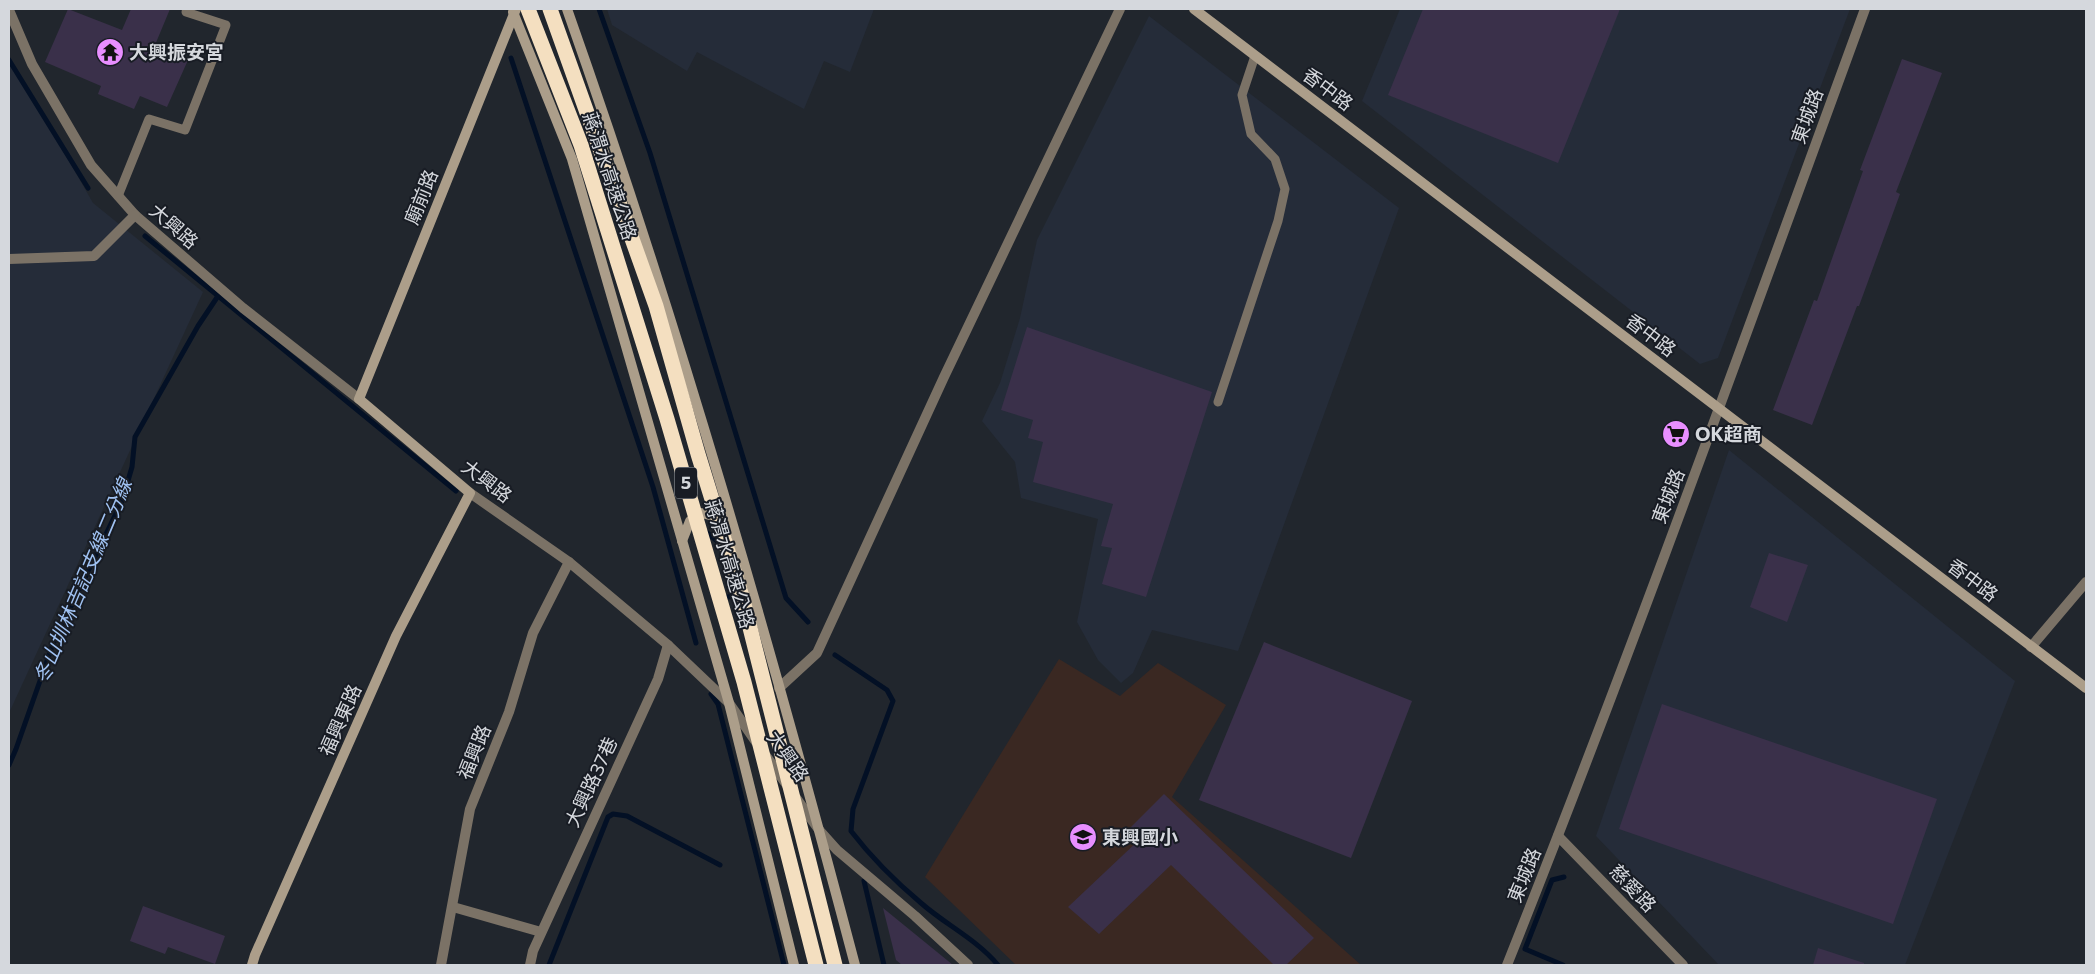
<svg xmlns="http://www.w3.org/2000/svg" width="2095" height="974" viewBox="0 0 2095 974" font-family="Commissioner,'Noto Sans TC',sans-serif">
<style>
.built{fill:#252c39}
.education{fill:#3a2822}
.lines{fill:none;stroke-linecap:round;stroke-linejoin:round}
.stream{stroke:#031025;stroke-width:5}
.building{fill:#3a304a}
.lane{stroke:#7b7266;stroke-width:9}
.street{stroke:#7b7266;stroke-width:10}
.secondary{stroke:#ac9e8a;stroke-width:10}
.highway-bridge{stroke:#f4dfc0;stroke-width:15}
.labels{text-anchor:middle;stroke-width:4;stroke-linejoin:round;paint-order:stroke}
.shield{fill:#181c24;stroke:#9ca0a6;stroke-width:1}
.shield-label{font-size:18px;font-weight:bold;fill:#d5d8dd}
.poi-label{font-size:19px;font-weight:bold;fill:#d5d8dd;stroke:#181c24;text-anchor:start}
.street-label{font-size:19px;fill:#d5d8dd;stroke:#181c24}
.water-label{font-size:20px;font-style:italic;fill:#a0c2f2;stroke:#181c24}
</style>
<rect width="100%" height="100%" fill="#21262d"/>
<g class="built">
<path d="M607 9H874L850 72 824 61 804 109 697 52 687 71 612 25Z"/>
<path d="M1400 9H1850L1718 358 1700 364 1362 101Z"/>
<path d="M1149 16 1399 208 1238 651 1152 630 1133 673 1121 683 1098 660 1077 622 1098 519 1021 498 1015 462 982 421 1000 383 1020 318 1037 240Z"/>
<path d="M9 56 93 203 203 292 9 713Z"/>
<path d="M1729 450 2015 681 1905 965H1719L1596 836Z"/>
</g>
<path class="education" d="M1059 659 1120 696 1158 663 1226 705 1172 797 1361 965H1016L925 877Z"/>
<g class="lines">
<g class="stream">
<path d="M599 9 650 153 786 598 808 622"/>
<path d="M511 58 653 487 696 643"/>
<path d="M9 60 88 188"/>
<path d="M145 236 456 491"/>
<path d="M706 532 721 544"/>
<path d="M721 599 739 594"/>
<path d="M835 655 887 690 893 701 853 809 851 831C871 857 896 882 921 903 946 925 976 939 998 965"/>
<path d="M711 694 718 704 784 965"/>
<path d="M9 765 16 749 53 644 122 501 132 467 135 437 198 326 218 296"/>
<path d="M864 881 884 965"/>
<path d="M549 965 608 817 613 814 627 816 720 865"/>
<path d="M1563 965 1525 949 1552 880 1564 877"/>
</g>
</g>
<g class="building">
<path d="M68 9 122 30 131 9H170L155 45 188 60 167 107 140 96 134 109 98 94 101 86 45 62Z"/>
<path d="M1423 9H1620L1558 163 1388 95Z"/>
<path d="M1902 59 1942 73 1896 192 1900 194 1859 306H1857L1812 425 1773 410 1814 300 1817 301 1863 171 1860 170Z"/>
<path d="M1027 327 1212 392 1146 597 1102 584 1112 548 1101 546 1113 504 1033 482 1043 442 1028 438 1033 420 1001 410Z"/>
<path d="M1769 553 1808 565 1787 622 1750 607Z"/>
<path d="M1264 642 1412 701 1351 858 1199 800Z"/>
<path d="M1662 704 1937 799 1893 924 1619 829Z"/>
<path d="M1164 794 1314 938 1286 965H1274L1171 865 1099 934 1068 907 1140 839 1130 828Z"/>
<path d="M143 906 225 936 215 964 168 947 165 954 130 941Z"/>
<path d="M883 908 953 965H902L896 960Z"/>
<path d="M1818 948 1864 963V965H1813Z"/>
</g>
<g class="lines">
<g class="lane">
<path d="M118 196 149 119 185 130 226 25 186 12 188 9"/>
<path d="M1218 402 1278 221 1285 189 1275 159 1251 134 1242 95 1255 56"/>
</g>
<g class="street">
<path d="M9 10 32 64 91 165 135 215 243 308 359 399"/>
<path d="M9 259 94 256 135 215"/>
<path d="M470 493 569 562 668 645 729 703 756 742"/>
<path d="M2031 647 2086 582"/>
<path d="M779 688 817 653 944 377 1120 9"/>
<path d="M766 756 787 785"/>
<path d="M796 798 820 831 837 850 915 916 968 965"/>
<path d="M1558 836 1683 965"/>
<path d="M453 907 541 932"/>
<path d="M441 965 470 809 509 712 533 633 569 562"/>
<path d="M530 965 533 951 658 679 668 645"/>
<path d="M1507 965C1633 649 1748 329 1865 9"/>
</g>
<g class="secondary">
<path d="M567 9C678 323 770 643 855 965"/>
<path d="M1194 9 2086 688"/>
<path d="M513 12 572 159 729 703 794 965"/>
<path d="M682 541 690 521 701 513 714 516 719 519"/>
<path d="M252 965 255 955 396 636 470 493 359 399 516 9"/>
</g>
<g class="highway-bridge">
<path d="M528 9 581 145 667 419 744 682 816 965"/>
<path d="M550 9 656 306 698 454 743 600 835 965"/>
</g>
</g>
<defs>
<g id="temple-disc" transform="scale(1.4375)"><circle r="9.5" fill="#e88eff" stroke="#181c24"/><path d="M0-6L5-2H3V0L6.5 2.5H4V6H1.5V3h-3V6H-4V2.5H-6.5L-3 0V-2H-5Z" fill="#111"/></g>
<g id="supermarket-disc" transform="scale(1.4375)"><circle r="9.5" fill="#e88eff" stroke="#181c24"/><path d="M-6-5.5h2.5l.6 2H6L4.5 2H-2.5L-4.4-4H-6ZM-1.5 3.2a1.3 1.3 0 1 0 .1 0ZM3 3.2a1.3 1.3 0 1 0 .1 0Z" fill="#111"/></g>
<g id="school-disc" transform="scale(1.4375)"><circle r="9.5" fill="#e88eff" stroke="#181c24"/><path d="M0-5L7-2L0 1L-7-2ZM-4 1L0 2.5L4 1V4Q0 6-4 4Z" fill="#111"/></g>
</defs>
<g fill-rule="evenodd">
<use href="#temple-disc" x="110" y="52"/>
<use href="#supermarket-disc" x="1676" y="434"/>
<use href="#school-disc" x="1083" y="837"/>
</g>
<g class="labels">
<rect class="shield" x="675" y="467.5" width="22" height="31" rx="4"/>
<g class="shield-label">
<text x="686" y="489">5</text>
</g>
<g class="poi-label">
<text x="129" y="59">大興振安宮</text>
<text x="1695" y="441">OK超商</text>
<text x="1102" y="844">東興國小</text>
</g>
<g class="street-label">
<text transform="translate(1328 89) rotate(37)" y="7">香中路</text>
<text transform="translate(1807 116) rotate(-70)" y="7">東城路</text>
<text transform="translate(610 176) rotate(72)" y="7">蔣渭水高速公路</text>
<text transform="translate(421 197) rotate(-68)" y="7">廟前路</text>
<text transform="translate(174 226) rotate(41)" y="7">大興路</text>
<text transform="translate(1651 335) rotate(37)" y="7">香中路</text>
<text transform="translate(487 481) rotate(37)" y="7">大興路</text>
<text transform="translate(1668 496) rotate(-69)" y="7">東城路</text>
<text transform="translate(730 564) rotate(74)" y="7">蔣渭水高速公路</text>
<text transform="translate(1973 580) rotate(37)" y="7">香中路</text>
<text transform="translate(340 720) rotate(-66)" y="7">福興東路</text>
<text transform="translate(474 752) rotate(-68)" y="7">福興路</text>
<text transform="translate(788 756) rotate(55)" y="7">大興路</text>
<text transform="translate(591 782) rotate(-65)" y="7">大興路37巷</text>
<text transform="translate(1524 875) rotate(-68)" y="7">東城路</text>
<text transform="translate(1633 888) rotate(46)" y="7">慈愛路</text>
</g>
<g class="water-label">
<text transform="translate(83 581) rotate(-67)" y="7">冬山圳林吉記支線二分線</text>
</g>
</g>
<rect width="2095" height="974" fill="none" stroke="#d5d8dd" stroke-width="20"/>
</svg>
